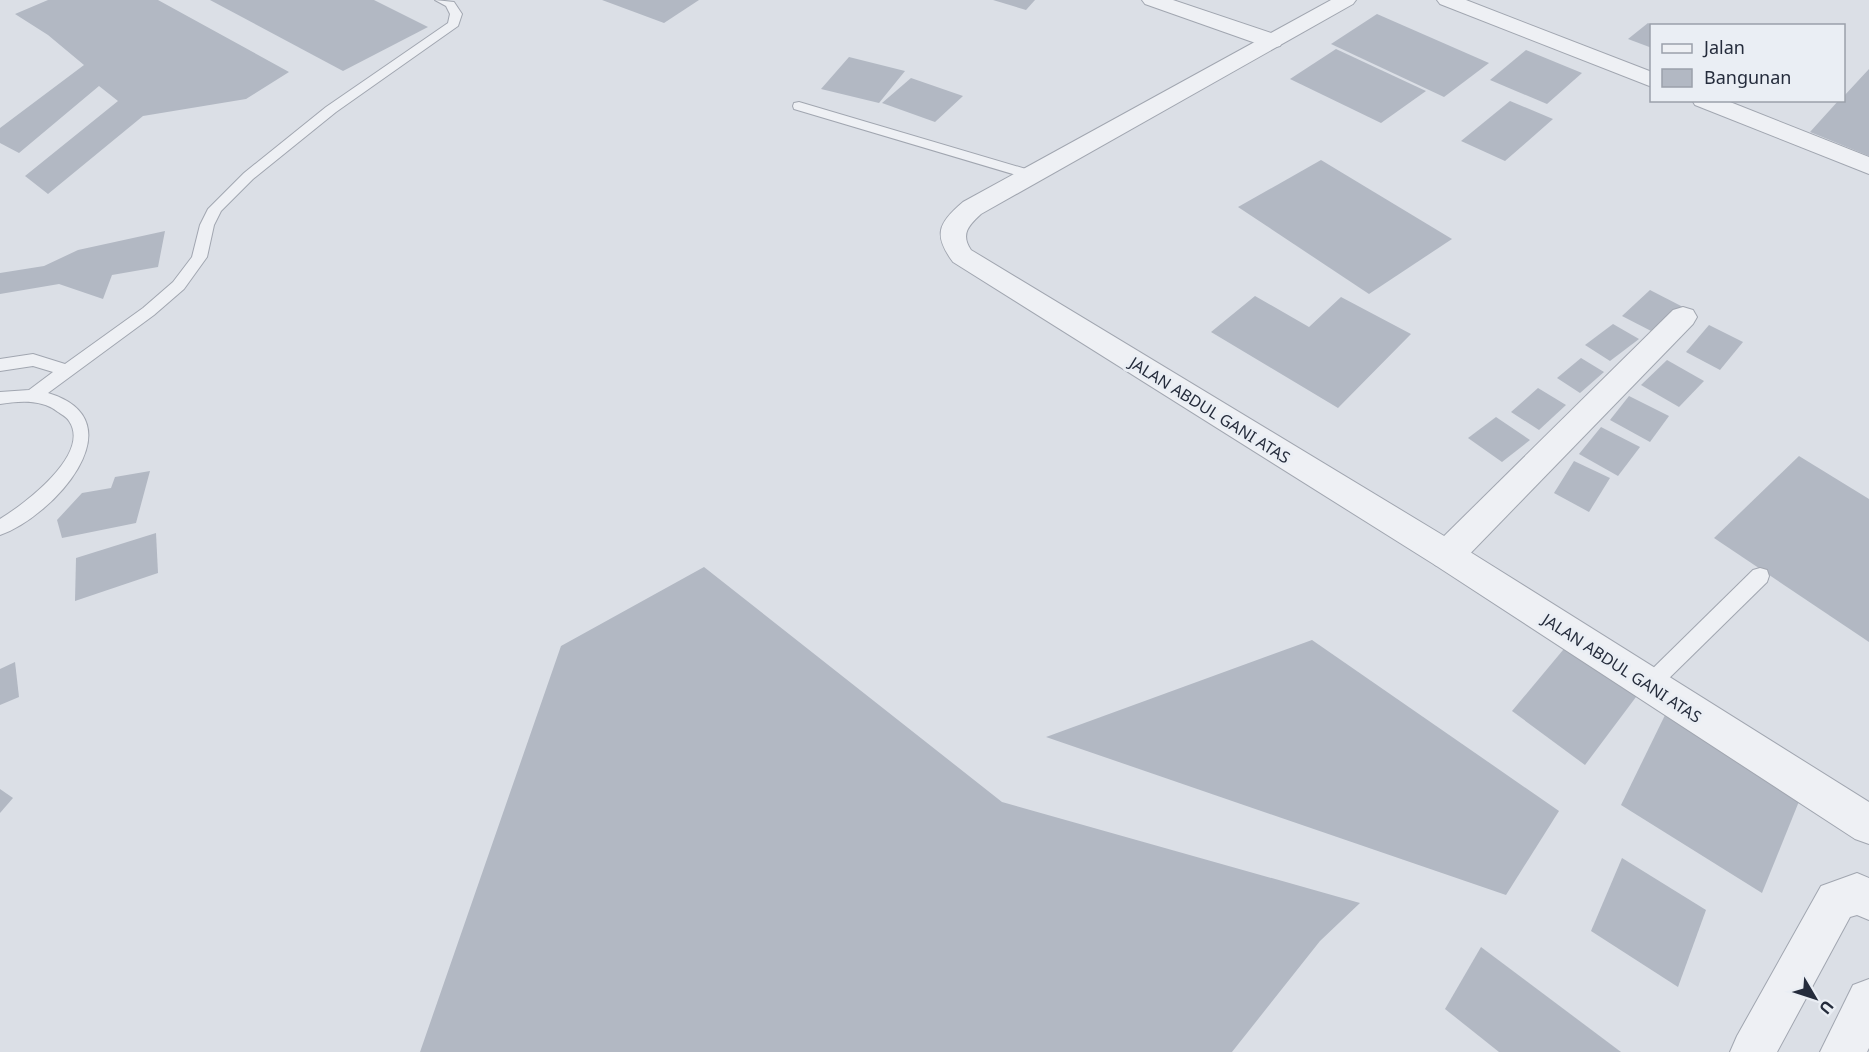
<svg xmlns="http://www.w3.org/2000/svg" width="1869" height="1052" viewBox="0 0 1869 1052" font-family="'Noto Sans',sans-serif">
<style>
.building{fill:#b2b8c3}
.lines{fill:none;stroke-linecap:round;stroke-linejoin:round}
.service-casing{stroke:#a1a6b0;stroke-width:2}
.minor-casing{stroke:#a1a6b0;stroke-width:2}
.tertiary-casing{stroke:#a1a6b0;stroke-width:2}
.service{fill:#eef0f4;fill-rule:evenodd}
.minor{fill:#eef0f4;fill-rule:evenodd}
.tertiary{fill:#eef0f4;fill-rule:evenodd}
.labels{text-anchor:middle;stroke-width:6;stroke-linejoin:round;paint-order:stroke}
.street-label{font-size:16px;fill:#252c3c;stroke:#eaeef4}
</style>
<rect width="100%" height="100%" fill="#dbdfe6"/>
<g class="building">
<path d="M48 0H158L289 72 246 99 143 116 48 194 25 176 118 101 99 86 19 153 0 143V128L84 65 48 35 15 14Z"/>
<path d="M210 0H374L428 27 343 71Z"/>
<path d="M602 0H699L664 23Z"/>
<path d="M993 0H1035L1026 10Z"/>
<path d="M1377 14 1489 63 1444 97 1331 44Z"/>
<path d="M1648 23 1652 25V48L1628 39Z"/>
<path d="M1336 49 1426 91 1381 123 1290 79Z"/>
<path d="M1526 50 1582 73 1547 104 1490 80Z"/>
<path d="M849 57 905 71 879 103 821 89Z"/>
<path d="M1869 69V156L1810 132 1839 100H1844V96Z"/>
<path d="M911 78 963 96 935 122 882 103Z"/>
<path d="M1510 101 1553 119 1505 161 1461 141Z"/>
<path d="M1321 160 1452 239 1369 294 1238 207Z"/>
<path d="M165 231 158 267 112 275 103 299 59 284 0 294V273L44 266 78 250Z"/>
<path d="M1650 290 1683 307 1655 333 1622 316Z"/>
<path d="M1255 296 1309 327 1341 297 1411 334 1338 408 1211 332Z"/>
<path d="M1613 324 1639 339 1610 361 1585 345Z"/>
<path d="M1709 325 1743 342 1720 370 1686 352Z"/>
<path d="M1581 358 1604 372 1580 393 1557 378Z"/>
<path d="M1667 360 1704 381 1679 407 1641 385Z"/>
<path d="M1538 388 1566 405 1539 430 1511 412Z"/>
<path d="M1629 396 1669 416 1650 442 1610 420Z"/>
<path d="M1496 417 1530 440 1502 462 1468 438Z"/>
<path d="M1601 427 1640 447 1618 476 1579 454Z"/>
<path d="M1799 456 1869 499V642L1714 538Z"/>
<path d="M1574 461 1610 478 1589 512 1554 493Z"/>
<path d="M150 471 136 523 62 538 57 520 82 493 111 488 115 477Z"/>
<path d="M156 533 158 573 75 601 76 558Z"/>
<path d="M704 567 1002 802 1360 903 1320 941 1232 1052H420L561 646Z"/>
<path d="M1312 640 1559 811 1506 895 1046 737Z"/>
<path d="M1568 644 1639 693 1585 765 1512 711Z"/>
<path d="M15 662 19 697 0 705V669Z"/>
<path d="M1668 709 1804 789 1762 893 1621 805Z"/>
<path d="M0 789 13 798 0 813Z"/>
<path d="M1622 858 1706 910 1678 987 1591 931Z"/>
<path d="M1481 947 1621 1052H1499L1445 1009Z"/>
</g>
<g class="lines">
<g class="service-casing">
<g id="service">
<path d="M435 0 454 2 462 14 458 26 336 112 253 179 221 211 214 225 207 257 184 289 154 315 48 393C141 421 51 518 0 535V519C23 505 92 454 69 421 67 417 61 414 58 412 42 399 19 401 0 404V392L29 390 53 372 33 366 0 371V359L33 354 65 364 143 308 173 282 192 257 200 225 208 209 244 173 326 107 448 23 450 14 446 6Z"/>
<path d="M799 102 1036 172 1038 175 1036 178H1026L794 109 793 106 794 103Z"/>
<path d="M1760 568 1767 570 1769 576 1767 582 1656 691 1649 694 1642 691 1639 685 1642 679 1753 570Z"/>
</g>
</g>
<g class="minor-casing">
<g id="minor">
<path d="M1142 0H1173L1280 36 1283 41 1280 46 1272 48 1264 46 1145 4Z"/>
<path d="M1437 0H1466L1652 72V87L1440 4Z"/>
<path d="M1692 100H1725L1869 157V174L1695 105Z"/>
<path d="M1683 307 1693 310 1697 317 1693 324 1459 565 1447 569 1435 565 1430 555 1435 545 1673 310Z"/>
<path d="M1857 873 1869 878V920L1857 915 1850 917 1777 1052H1730L1737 1036 1821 886Z"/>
<path d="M1869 979V1048L1867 1052H1820L1853 985Z"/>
</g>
</g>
<g class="tertiary-casing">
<path id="tertiary" d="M1331 0H1356L1353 4 981 214C969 225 960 234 971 250L1459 545 1869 802V844L1855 839 1435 565 953 262C933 235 938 223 963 202Z"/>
</g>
<use href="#service" class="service"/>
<use href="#minor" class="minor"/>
<use href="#tertiary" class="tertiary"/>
</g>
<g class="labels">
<g class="street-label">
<text transform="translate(1210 410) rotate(32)" y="6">JALAN ABDUL GANI ATAS</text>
<text transform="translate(1622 668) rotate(33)" y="6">JALAN ABDUL GANI ATAS</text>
</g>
</g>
<rect x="1650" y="24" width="195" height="78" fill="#eaeef4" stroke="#9ba0aa" stroke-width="1.5"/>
<rect x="1662" y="44" width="30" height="9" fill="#eef0f4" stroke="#9ba0aa" stroke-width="1.5"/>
<text x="1704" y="54" font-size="18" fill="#252c3c">Jalan</text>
<rect x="1662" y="69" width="30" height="18" fill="#b2b8c3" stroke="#9ba0aa" stroke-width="1.5"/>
<text x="1704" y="84" font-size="18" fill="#252c3c">Bangunan</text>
<g transform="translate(1815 998) rotate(129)" stroke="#eaeef4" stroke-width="4.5" paint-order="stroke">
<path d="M0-4.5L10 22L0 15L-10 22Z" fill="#252c3c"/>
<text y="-9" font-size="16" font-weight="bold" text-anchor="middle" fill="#252c3c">U</text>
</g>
</svg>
